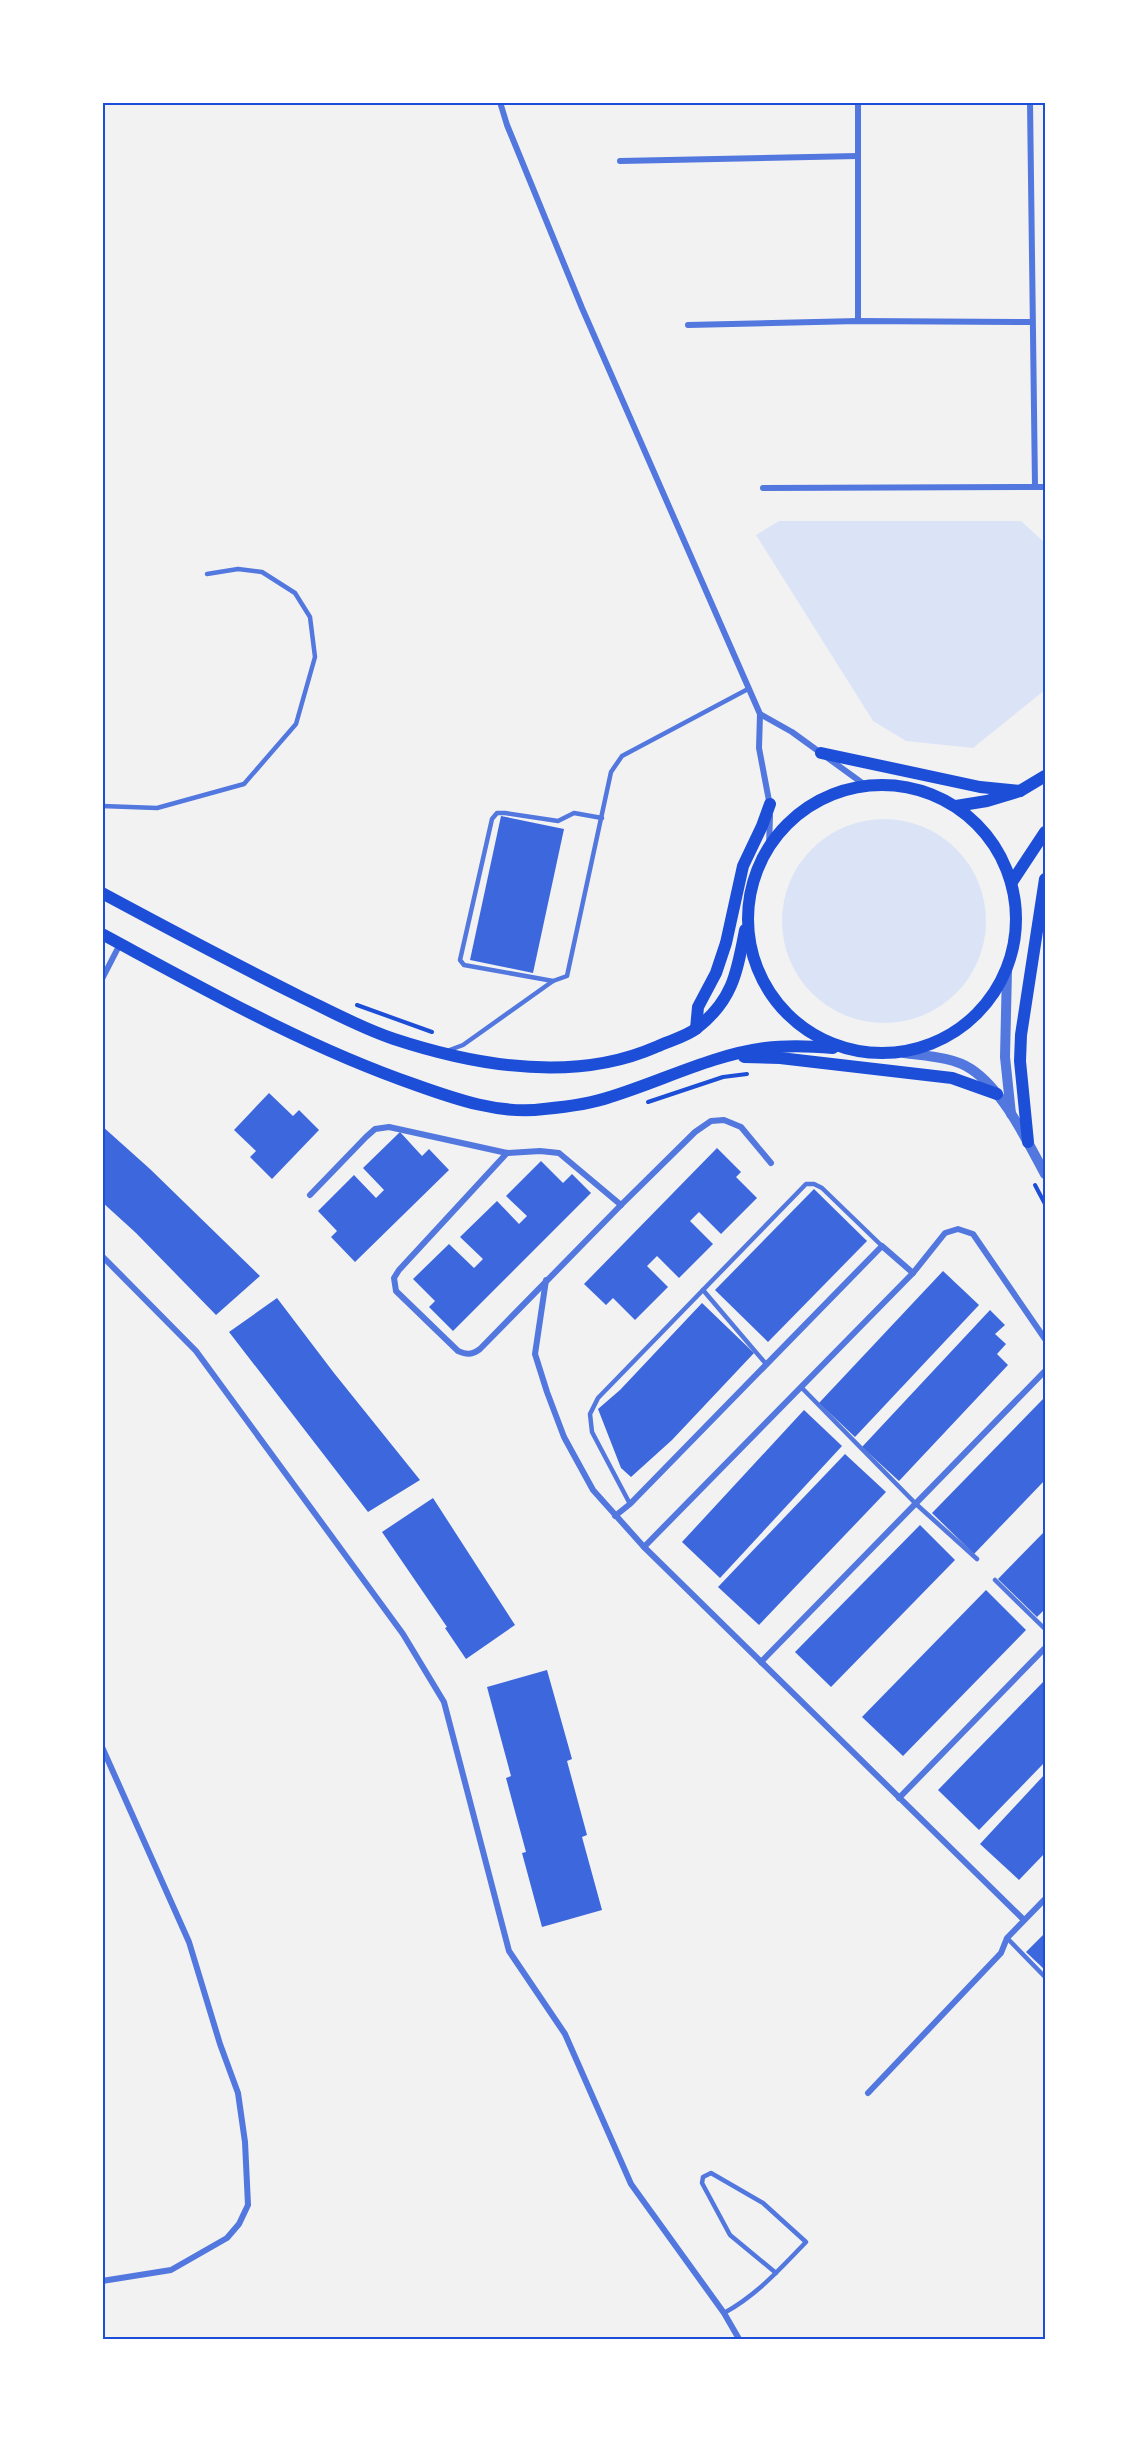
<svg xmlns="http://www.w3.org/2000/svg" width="1147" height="2441" viewBox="0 0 1147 2441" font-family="'Archivo Narrow',sans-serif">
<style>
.green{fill:#dbe4f7}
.building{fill:#3d67dc}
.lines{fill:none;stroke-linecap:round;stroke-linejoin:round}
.path{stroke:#1d4ed8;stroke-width:4}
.service{stroke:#5277de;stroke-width:4.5}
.minor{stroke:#5277de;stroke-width:6}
.tertiary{stroke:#5277de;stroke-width:10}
.secondary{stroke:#1d4ed8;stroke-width:12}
.neatline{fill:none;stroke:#1d4ed8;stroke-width:2}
</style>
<rect width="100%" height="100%" fill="#f2f2f2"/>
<g class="green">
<path d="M779 521H1021L1045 543V690L973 748 906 741 873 721 756 535Z"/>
<circle cx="884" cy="921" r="102"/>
</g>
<g class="building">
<path d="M501 816 564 829 533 973 470 960Z"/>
<path d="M269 1093 293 1116 299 1110 319 1130 272 1179 250 1157 256 1151 234 1130Z"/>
<path d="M102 1126 150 1169 260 1276 216 1315 136 1233 102 1202Z"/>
<path d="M400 1132 422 1156 429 1149 449 1170 355 1262 331 1237 337 1231 318 1211 354 1175 376 1198 384 1190 363 1168Z"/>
<path d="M717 1148 741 1172 736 1177 757 1198 721 1234 699 1212 690 1221 713 1244 679 1278 657 1256 647 1266 668 1287 635 1320 613 1298 606 1305 584 1284Z"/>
<path d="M541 1161 563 1183 572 1174 591 1193 453 1331 429 1307 435 1301 413 1279 449 1244 474 1268 483 1259 460 1237 497 1201 519 1224 527 1216 506 1196Z"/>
<path d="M814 1189 867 1241 768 1342 715 1290Z"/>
<path d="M943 1271 979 1305 855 1437 819 1403Z"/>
<path d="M277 1298 334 1373 420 1480 368 1512 229 1332Z"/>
<path d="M702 1303 754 1353 672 1440 631 1477 621 1468 598 1409 620 1390Z"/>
<path d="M990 1310 1005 1325 995 1334 1006 1344 997 1354 1008 1365 899 1481 862 1447Z"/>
<path d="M1043 1399 1045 1401V1480L974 1554 932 1513Z"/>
<path d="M804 1410 842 1446 720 1578 682 1542Z"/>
<path d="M845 1454 886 1492 759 1625 718 1587Z"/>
<path d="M433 1498 515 1625 466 1659 445 1628 447 1627 382 1532Z"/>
<path d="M920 1525 955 1560 831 1687 795 1652Z"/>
<path d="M1045 1531V1609L1037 1617 998 1579Z"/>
<path d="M986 1590 1026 1630 903 1756 862 1717Z"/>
<path d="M547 1670 572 1759 567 1761 587 1835 582 1837 602 1910 542 1927 522 1853 526 1852 506 1778 511 1776 487 1687Z"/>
<path d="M1045 1680V1762L979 1830 938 1790Z"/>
<path d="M1045 1774V1853L1019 1880 980 1844Z"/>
<path d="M1045 1933V1970L1026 1952Z"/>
</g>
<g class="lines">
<g class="path">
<path d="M357 1005 432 1032"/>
<path d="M648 1102 723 1077 747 1074"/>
<path d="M1035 1185 1045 1204"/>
</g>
<g class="service">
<path d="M102 806 157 808 244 784 296 724 315 657 310 617 295 593 262 572 238 569 207 574"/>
<path d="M553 981 464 965 460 960 492 819 497 813H505L558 821 574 813 602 818"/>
<path d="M447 1051 463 1045 553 981 567 976 611 772 622 756 748 689"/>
<path d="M703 1290 766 1364"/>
<path d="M801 1387 916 1504 977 1559"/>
<path d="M630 1504 592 1432 590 1414 598 1398 806 1184H814L822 1188 882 1246"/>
<path d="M995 1580 1045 1629"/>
<path d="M1007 1938 1045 1977"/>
<path d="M724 2313C757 2295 781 2268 806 2242L763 2203 711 2173 703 2177 702 2183 730 2235 776 2273"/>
</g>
<g class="minor">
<path d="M500 102 507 125 582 308 760 714 759 748 770 806"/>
<path d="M858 102V321"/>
<path d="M1030 102 1035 486"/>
<path d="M620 161 858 156"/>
<path d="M688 325 858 321 1032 322"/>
<path d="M763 488 1045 487"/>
<path d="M760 714 792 732 865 785"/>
<path d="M769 846 770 816"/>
<path d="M102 979 120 944"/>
<path d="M507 1153 399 1270 394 1278 396 1291 458 1351C467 1355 472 1355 480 1349L621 1205 695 1132 711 1121 724 1120 741 1127 771 1163"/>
<path d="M310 1195 366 1137 375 1129 389 1127 507 1153 540 1151 559 1153 621 1205"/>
<path d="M102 1256 196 1351 403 1634 444 1702 509 1951 565 2034 631 2184 724 2313 739 2339"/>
<path d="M546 1280 535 1354 547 1392 564 1437 593 1490 644 1547 1024 1920"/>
<path d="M615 1516 630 1504 882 1246 913 1273"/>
<path d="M644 1547 913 1273 945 1233 958 1229 973 1234 1045 1339"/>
<path d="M761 1662 1045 1371"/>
<path d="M102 1747 189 1942 220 2044 238 2093 245 2142 248 2205 239 2224 227 2238 171 2270 102 2281"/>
<path d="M899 1798 1045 1648"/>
<path d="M868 2093 1001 1953 1007 1938 1045 1899"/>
</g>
<g class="tertiary">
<path d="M1007 970 1005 1057 1011 1114"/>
<path d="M904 1053C925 1056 953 1057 971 1069 1003 1090 1027 1141 1045 1174"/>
</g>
<g class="secondary">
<path d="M821 753 980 787 1020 791"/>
<circle cx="882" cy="919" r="134"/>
<path d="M956 806 987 801 1020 791 1045 776"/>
<path d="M1012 882 1045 832"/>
<path d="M102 893C167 928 233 963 299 996 330 1011 361 1028 394 1039 476 1066 574 1083 656 1047 668 1041 686 1037 697 1028 733 1000 737 972 745 930"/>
<path d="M102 934C204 989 306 1047 416 1085 455 1099 501 1115 544 1109 565 1107 590 1104 610 1097 662 1081 712 1055 765 1048 788 1045 810 1046 833 1048"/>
<path d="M696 1029 698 1007 716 973 726 943 743 866 762 826 770 804"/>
<path d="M744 1057 780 1058 952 1078 997 1094"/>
<path d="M1028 1142 1020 1061 1021 1035 1045 879"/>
</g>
</g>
<rect width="1147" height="2441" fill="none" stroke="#ffffff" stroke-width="207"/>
<rect x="104" y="104" width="940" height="2234" class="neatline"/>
</svg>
